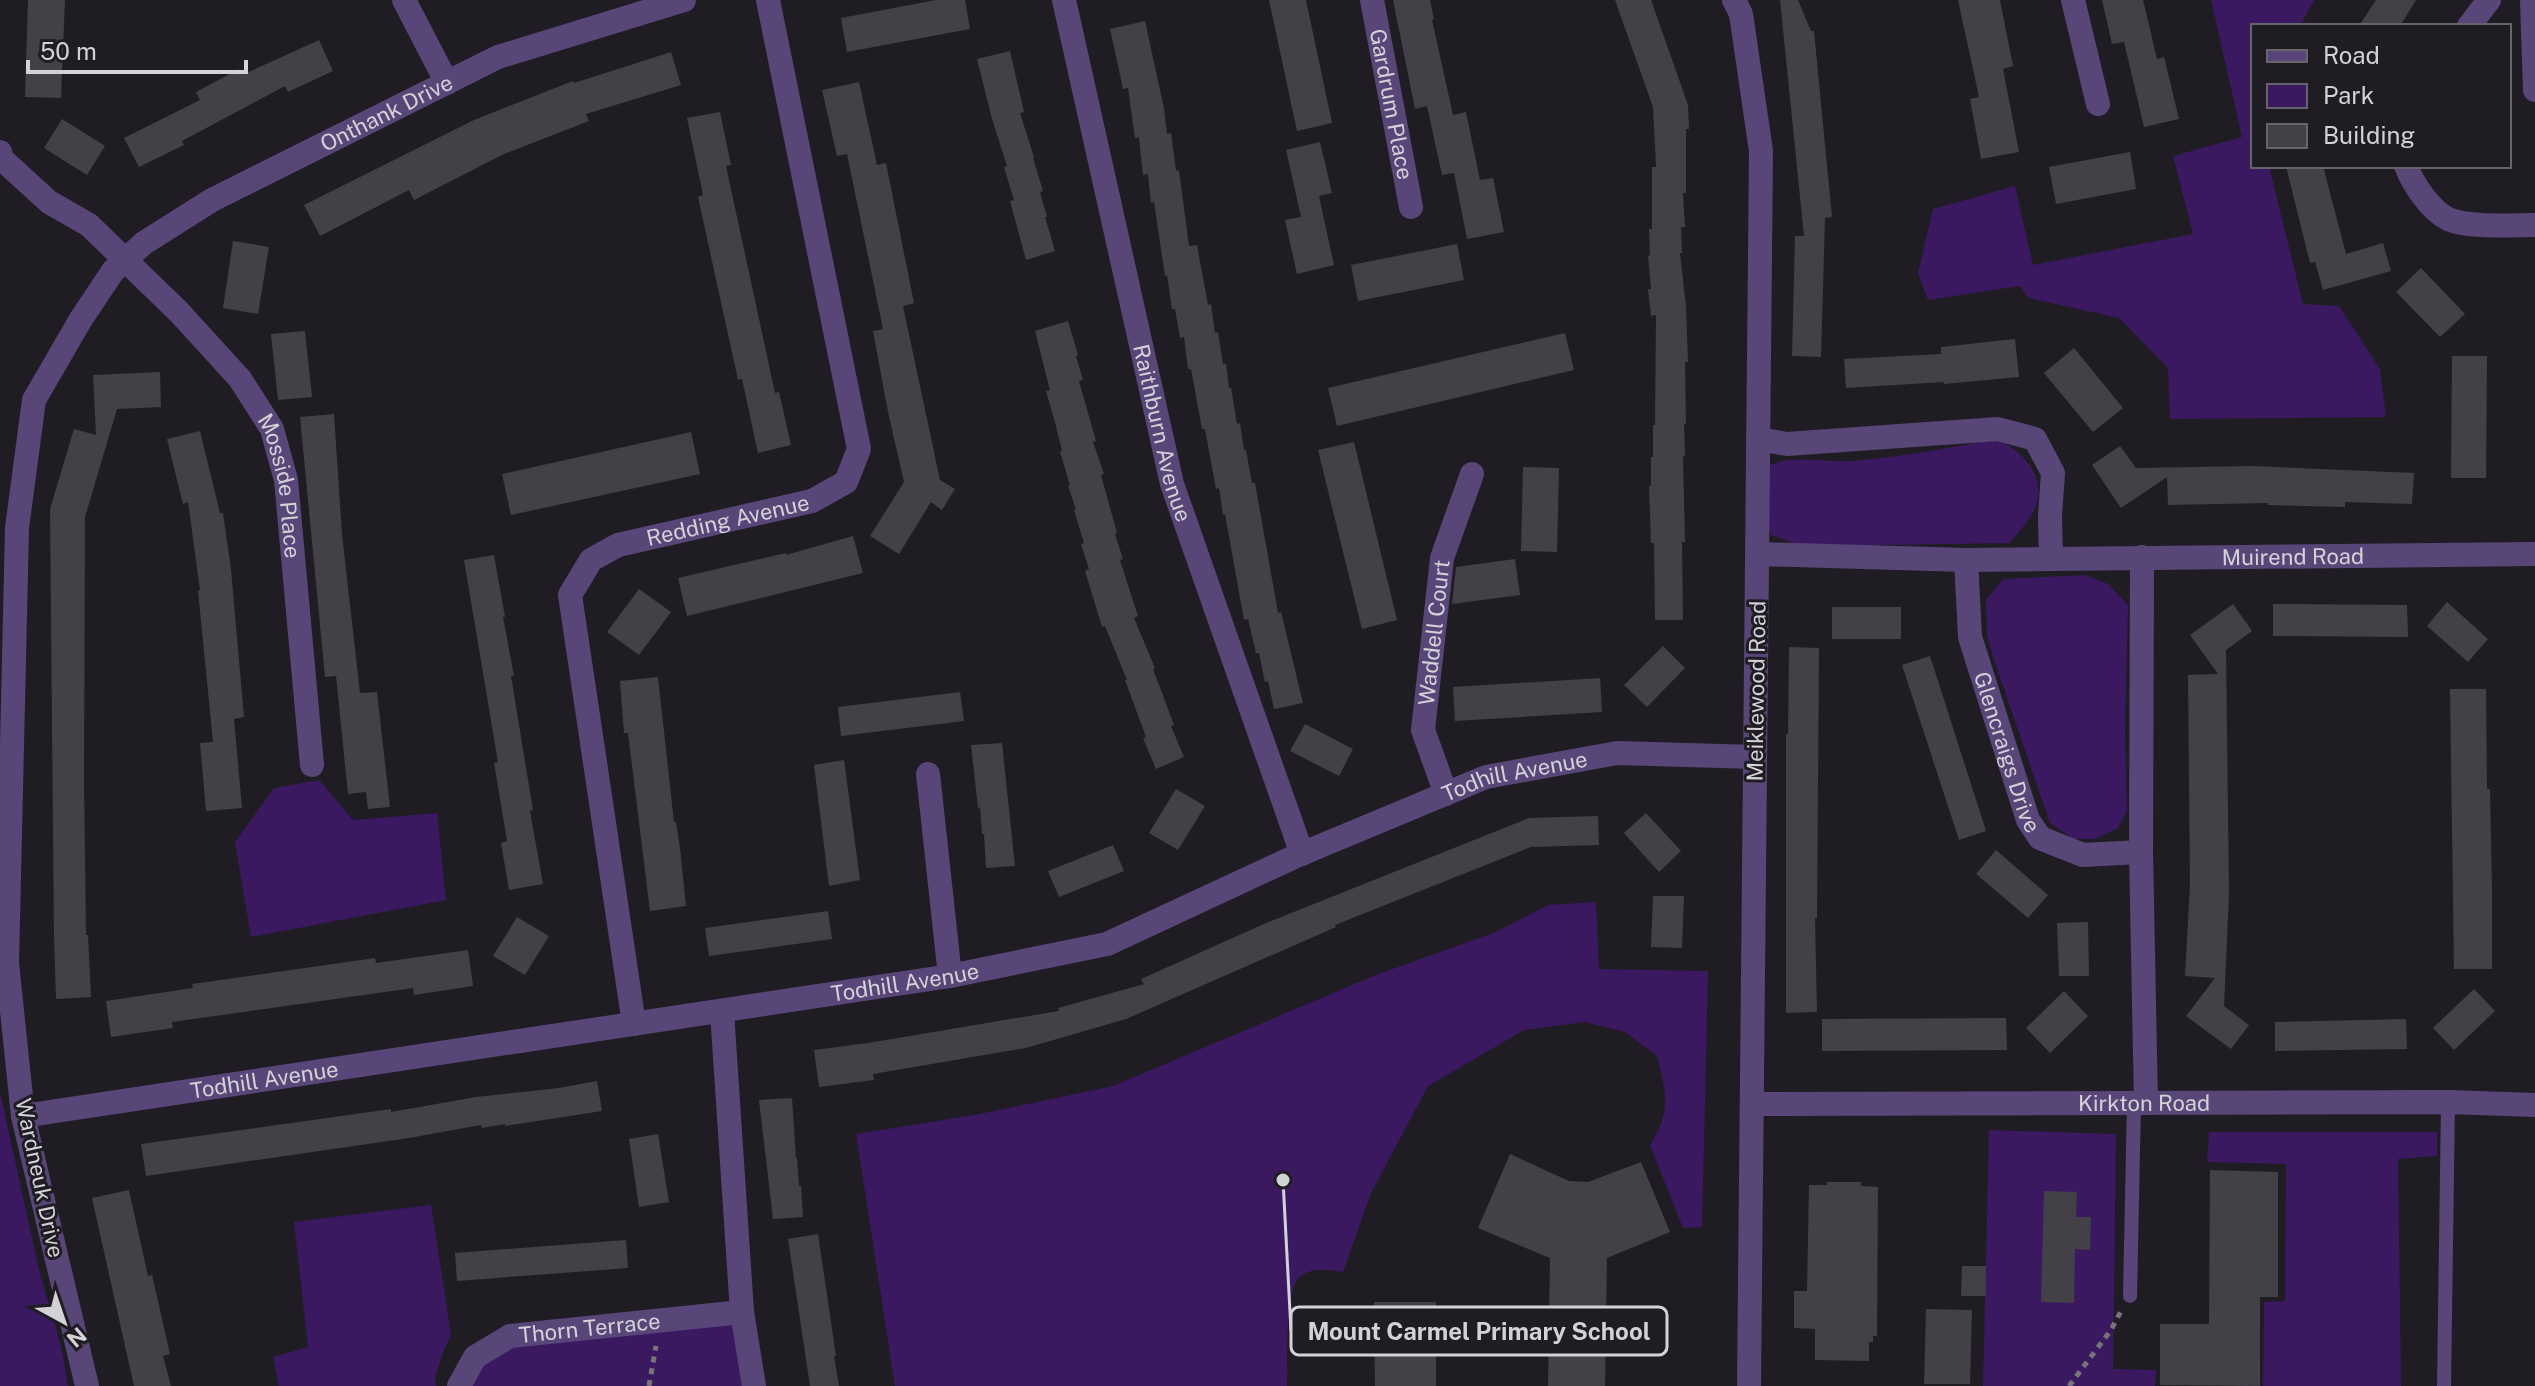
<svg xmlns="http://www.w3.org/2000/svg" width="2535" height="1386" viewBox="0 0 2535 1386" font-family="'Public Sans',sans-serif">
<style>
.green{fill:#3a1961}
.building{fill:#434048}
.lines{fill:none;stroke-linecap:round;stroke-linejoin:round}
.path{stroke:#77757b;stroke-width:5;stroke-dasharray:6 6;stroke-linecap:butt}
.lane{stroke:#594679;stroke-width:14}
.street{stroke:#594679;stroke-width:24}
.labels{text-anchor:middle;stroke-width:6;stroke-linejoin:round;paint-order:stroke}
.street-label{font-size:22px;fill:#d3d2d7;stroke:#1f1d23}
.leader{fill:none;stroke:#d3d2d7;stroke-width:3}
.callout-dot{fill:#d3d2d7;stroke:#1f1d23;stroke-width:3}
.callout{fill:#1f1d23;stroke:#d3d2d7;stroke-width:3}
.callout-label{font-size:24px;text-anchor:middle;font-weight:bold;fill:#d3d2d7}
</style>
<rect width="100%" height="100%" fill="#1f1d23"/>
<g class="green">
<path d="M2211 0H2314L2300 26H2253V166H2269L2303 304 2339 306 2380 369 2386 417 2170 419 2168 368 2119 318 2029 298 2020 286 1928 300 1918 273 1933 209 2015 186 2033 265 2193 234 2173 156 2242 137Z"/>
<path d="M1997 439C2020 450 2042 470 2038 499 2035 515 2020 530 2010 543L1822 546 1797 544 1771 535 1763 518 1767 467C1790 453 1825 463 1851 461 1901 457 1949 448 1997 439Z"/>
<path d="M2085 575 2108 584 2128 605 2125 731 2127 811 2118 828 2095 839H2074L2050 823 1993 657 1987 635 1986 600 2003 579Z"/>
<path d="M319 780 353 820 437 813 446 900 251 937 235 842 274 788Z"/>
<path d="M1596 902 1599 969 1708 971 1702 1227 1683 1228 1650 1145C1672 1111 1666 1093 1657 1056L1625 1032 1585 1022 1524 1030 1428 1086 1371 1193 1343 1272C1329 1270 1313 1267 1300 1276 1284 1289 1288 1363 1287 1386H895L856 1134 975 1115 1113 1086 1376 975 1496 932 1548 905Z"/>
<path d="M0 1092 39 1270 62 1350 68 1386H0Z"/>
<path d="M1989 1130 2116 1134 2113 1369 2156 1370 2155 1386H1983Z"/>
<path d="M2209 1132H2437V1156L2398 1159 2401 1386H2263L2264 1302 2285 1301 2286 1164 2207 1162Z"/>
<path d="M431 1205 451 1334 441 1358 435 1378 436 1386H279L273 1357 308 1347 294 1222Z"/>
<path d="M736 1318 747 1386H466L479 1361 507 1343Z"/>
</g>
<g class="building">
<path d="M28 0H65L61 98 25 97Z"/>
<path d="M936 0H965L970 29 847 52 841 18Z"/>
<path d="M1269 0H1306L1332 123 1297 131Z"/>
<path d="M1393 0H1430L1434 19 1432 20 1453 115 1466 112 1480 180 1493 178 1504 232 1467 239 1454 173 1442 175 1427 106 1415 109Z"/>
<path d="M1615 0H1651L1688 105 1689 129H1686V193H1683L1685 227H1681L1682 253H1680L1686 307 1688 362H1685L1686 424H1684L1685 456H1683L1685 542H1682L1683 620H1655L1654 543H1651L1649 486H1651V457H1653V425H1655L1656 315 1651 316 1648 289H1651L1648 256 1650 255 1649 229H1652V167H1656L1653 107Z"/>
<path d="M1780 0H1798L1811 31H1814L1832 217 1825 218 1821 357 1792 356 1795 236H1804Z"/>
<path d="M1958 0H2000L2013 66 2003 69 2019 152 1981 159 1970 99 1979 97Z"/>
<path d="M2102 0H2143L2157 59 2164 57 2179 119 2144 127 2124 42 2112 44Z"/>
<path d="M2376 0H2416L2400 26H2359Z"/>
<path d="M1145 21 1164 108 1167 134 1171 133 1176 171 1179 170 1189 246 1197 245 1208 305 1211 304 1215 333 1218 332 1223 364H1226L1229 388H1231L1237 424 1240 423 1244 450H1246L1252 483H1255L1278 613 1281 612 1303 703 1274 709 1268 681 1265 682 1259 653H1256L1248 619 1244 620 1225 514 1223 515 1219 488 1216 489 1205 429H1202L1191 369H1188L1184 337 1180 338 1175 309H1172L1167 275 1165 276 1154 202 1151 203 1148 174 1143 175 1139 137 1135 138 1128 88 1123 89 1110 29Z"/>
<path d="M319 40 333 71 288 92 285 86 182 141 184 145 139 167 124 138 200 100 196 92 239 69 242 75Z"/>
<path d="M1010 51 1024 112 1020 113 1034 157 1033 158 1043 191 1040 192 1047 217H1045L1055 251 1026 260 1010 201 1014 200 1004 167 1007 166 992 119 977 59Z"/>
<path d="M671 52 681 85 586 114 589 121 504 154 414 200 409 190 320 236 304 205 474 120 573 81 574 83Z"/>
<path d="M859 82 877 165 886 163 914 303 903 306 940 480 955 489 942 510 931 502 899 554 870 536 904 482 888 412 873 331 883 329 847 154 837 156 822 90Z"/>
<path d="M720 112 731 165 726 166 775 393 779 392 791 445 758 453 742 379 738 380 698 197 703 195 687 118Z"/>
<path d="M62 119 105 146 87 175 44 148Z"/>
<path d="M1320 142 1332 193 1319 196 1334 265 1297 274 1285 220 1301 217 1286 150Z"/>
<path d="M2130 152 2136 189 2056 204 2049 167Z"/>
<path d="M2286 166H2323L2346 254 2383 243 2391 271 2323 290 2315 262 2310 263Z"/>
<path d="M233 241 269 247 258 314 223 308Z"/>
<path d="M1457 244 1464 280 1358 301 1351 265Z"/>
<path d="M2421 268 2465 314 2440 337 2396 292Z"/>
<path d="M1068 321 1078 355 1076 356 1083 380 1079 381 1096 441 1093 442 1104 474 1101 475 1117 533 1115 534 1123 559 1120 560 1138 616 1134 618 1155 668 1153 669 1174 725 1171 726 1184 757 1156 769 1143 738 1146 737 1125 680H1127L1105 626 1102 627 1085 571 1089 569 1081 544 1084 543 1074 510H1076L1068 485H1070L1060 452 1062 451 1055 422 1046 391 1050 390 1035 331Z"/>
<path d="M305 331 312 397 278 400 271 334Z"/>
<path d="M1565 333 1574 370 1337 426 1328 388Z"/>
<path d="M2015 339 2019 377 1944 384V382L1846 388 1844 359 1941 354V347Z"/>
<path d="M2074 348 2123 408 2093 432 2044 373Z"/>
<path d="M2452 356H2487L2486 478H2451Z"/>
<path d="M160 372 161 407 117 409 85 517 84 784 86 935H88L91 997 56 999 54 937 50 509 74 429 96 435 93 375Z"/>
<path d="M334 414 342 534 360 693 377 692 390 807 368 809 366 792 348 794 336 676 325 677 300 417Z"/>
<path d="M200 431 220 513H223L231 569 244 717 234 719 242 808 206 811 200 743 213 742 198 591 200 590 188 502 183 504 167 439Z"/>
<path d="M691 432 700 474 511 515 502 474Z"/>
<path d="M1354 442 1397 620 1362 629 1318 450Z"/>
<path d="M2120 446 2136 468 2254 466 2414 473 2412 504 2345 502V507L2268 505V503L2168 505 2167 477 2121 508 2092 465Z"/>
<path d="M1523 467 1559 468 1557 552 1521 551Z"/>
<path d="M853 536 863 573 687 616 678 578 786 553V555Z"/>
<path d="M494 555 505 617H503L514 676H511L533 810 530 811 543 884 509 890 501 843 507 841 494 763 498 762 464 560Z"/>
<path d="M1515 559 1520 595 1452 604 1456 567Z"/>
<path d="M639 589 671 612 639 655 607 632Z"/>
<path d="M2447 602 2488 639 2468 662 2427 626Z"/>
<path d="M2233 604 2252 631 2226 650 2229 894 2224 1006 2249 1025 2231 1049 2186 1016 2215 978 2185 976 2190 884 2188 675 2218 674 2190 635Z"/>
<path d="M2273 604 2407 605 2408 637 2273 636Z"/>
<rect x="1832" y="607" width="69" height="32"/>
<path d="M1663 646 1685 668 1647 707 1624 685Z"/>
<path d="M1789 647 1819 648 1817 918H1815L1817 1012 1786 1013V734H1788Z"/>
<path d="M1930 656 1986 831 1959 840 1902 665Z"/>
<path d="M658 677 674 822H676L680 848 686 906 650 911 628 733H624L620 681Z"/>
<path d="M1600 678 1602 712 1455 721 1453 687Z"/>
<path d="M2450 689H2486L2487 789H2490L2492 891V969H2454Z"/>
<path d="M960 692 964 721 841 736 838 707Z"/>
<path d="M1305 724 1353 749 1339 776 1290 751Z"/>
<path d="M1002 743 1015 866 986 868 984 834H982L980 807 978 808 971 745Z"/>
<path d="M844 760 860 880 829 886 814 765Z"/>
<path d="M1176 789 1205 806 1178 850 1149 833Z"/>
<path d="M1646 813 1681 851 1659 872 1624 833Z"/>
<path d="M1598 816 1599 845 1531 847 1335 925 1336 927 1126 1019 1026 1048 873 1074 874 1080 819 1087 814 1050 868 1043 1059 1011 1058 1008 1144 984 1141 979 1266 923 1529 818Z"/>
<path d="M1113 845 1124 871 1059 897 1048 871Z"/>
<path d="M1996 850 2048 895 2028 918 1976 874Z"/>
<path d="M1653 896H1684L1682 948 1651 947Z"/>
<path d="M828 911 832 939 709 956 705 928Z"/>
<path d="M517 917 549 936 525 975 493 956Z"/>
<path d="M2088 922 2089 976H2059L2057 923Z"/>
<path d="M468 950 473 986 414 995 413 988 172 1022 173 1028 111 1037 106 1001 193 988 192 984 375 958 376 963Z"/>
<path d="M2474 989 2495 1011 2454 1050 2433 1028Z"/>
<path d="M2064 991 2088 1016 2050 1053 2026 1028Z"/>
<path d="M2006 1018 2007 1050 1822 1051V1019Z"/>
<path d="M2406 1019 2407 1049 2275 1051V1022Z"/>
<path d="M597 1081 602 1111 505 1126V1124L482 1128 481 1125 409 1138 146 1176 141 1144 391 1109V1112L476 1097 559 1088Z"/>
<path d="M792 1098 796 1158H797L799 1186H801L803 1217 773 1219 759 1100Z"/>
<path d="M658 1134 669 1202 639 1207 629 1139Z"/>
<path d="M1510 1154 1569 1181 1588 1182 1641 1162 1670 1232 1607 1258 1605 1386H1548L1550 1258 1478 1228Z"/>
<path d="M2210 1170 2278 1172V1297H2260V1386L2160 1385V1324H2209Z"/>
<path d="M1827 1182H1861V1186L1878 1187 1877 1336H1873V1342H1869V1361L1815 1360V1329L1794 1328V1291H1807L1809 1185H1827Z"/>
<path d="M129 1190 148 1276 152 1275 170 1354 163 1356 171 1386H134L92 1198Z"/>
<path d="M2044 1191 2077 1192 2076 1217H2091L2090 1250 2075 1249 2074 1303 2041 1302Z"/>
<path d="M818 1234 836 1356H834L839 1386H810L788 1239Z"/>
<path d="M626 1240 628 1268 457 1281 455 1253Z"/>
<path d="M1962 1266H1986V1296H1961Z"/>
<path d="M1374 1302H1436V1386H1375Z"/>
<path d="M1926 1309 1972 1310 1970 1384H1924Z"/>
</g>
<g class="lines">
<g class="path">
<path d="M649 1386 656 1346"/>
<path d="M2069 1386 2111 1330 2121 1311"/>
</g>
<g class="lane">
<path d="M2130 1296 2134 1103"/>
<path d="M2444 1386 2448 1102"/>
</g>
<g class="street">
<path d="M404 0 447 83"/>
<path id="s1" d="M1064 0 1172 484 1302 854"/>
<path id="s2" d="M1372 0 1411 207"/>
<path d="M1734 0 1741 14 1761 151 1749 1386"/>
<path d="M2073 0 2098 104"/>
<path d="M2532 0 2535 90"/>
<path d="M2469 26 2489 0"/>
<path id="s3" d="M0 152 2 159 49 202 89 225 179 312 240 379 272 429 286 480 312 765"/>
<path d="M2406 166C2413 184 2430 210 2448 219 2468 228 2513 225 2535 225"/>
<path d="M1758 439 1787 444 1998 429 2035 439 2053 473 2050 516 2051 559"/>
<path id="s4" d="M1757 554 1966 560 2535 554"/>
<path d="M2142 557 2141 852 2146 1103"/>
<path id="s5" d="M1966 560 1970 637 2028 820 2040 838 2083 855 2141 852"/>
<path d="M928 774 950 976"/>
<path id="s6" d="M1446 794 1423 730 1442 558 1472 474"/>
<path d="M722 1012 742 1312 754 1386"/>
<path id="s7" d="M634 1024 570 595 591 560 618 545 812 501 846 482 859 449 768 0"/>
<path id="s8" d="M1752 1104 2448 1102 2535 1105"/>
<path id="s9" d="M23 1116 950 976 1107 944 1294 857 1486 777 1617 753 1755 757"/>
<path id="s10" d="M87 1386 23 1116 7 963 17 528 34 400 81 319 113 271 144 243 212 200 498 57 684 0"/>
<path id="s11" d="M459 1386 475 1357 510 1336 742 1312"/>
</g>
</g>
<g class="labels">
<g class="street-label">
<text dy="8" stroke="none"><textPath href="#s2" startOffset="106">Gardrum Place</textPath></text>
<text dy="8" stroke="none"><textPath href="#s10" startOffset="1464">Onthank Drive</textPath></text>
<text dy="8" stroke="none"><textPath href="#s1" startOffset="444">Raithburn Avenue</textPath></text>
<text dy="8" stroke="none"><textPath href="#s3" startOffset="450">Mosside Place</textPath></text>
<text dy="8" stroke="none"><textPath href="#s7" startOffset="618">Redding Avenue</textPath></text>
<text dy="8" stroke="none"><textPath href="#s4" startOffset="536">Muirend Road</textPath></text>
<text dy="8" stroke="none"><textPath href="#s6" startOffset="166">Waddell Court</textPath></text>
<text transform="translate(1756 691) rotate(-89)" y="8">Meiklewood Road</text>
<text dy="8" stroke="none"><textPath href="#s5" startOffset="198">Glencraigs Drive</textPath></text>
<text dy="8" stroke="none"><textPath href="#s9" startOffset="1540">Todhill Avenue</textPath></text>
<text dy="8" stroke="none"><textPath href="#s9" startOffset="892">Todhill Avenue</textPath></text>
<text dy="8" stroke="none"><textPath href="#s9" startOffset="244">Todhill Avenue</textPath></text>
<text dy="8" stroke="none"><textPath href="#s8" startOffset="392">Kirkton Road</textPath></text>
<text transform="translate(40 1178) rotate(78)" y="8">Wardneuk Drive</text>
<text dy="8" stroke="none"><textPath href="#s11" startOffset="154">Thorn Terrace</textPath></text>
</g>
</g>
<path class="leader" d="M1283 1180L1291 1331"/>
<circle class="callout-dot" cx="1283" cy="1180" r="8"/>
<rect class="callout" x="1291" y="1307" width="376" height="48" rx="8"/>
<g class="callout-label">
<text x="1479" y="1340">Mount Carmel Primary School</text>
</g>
<rect x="2251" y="24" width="260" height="144" fill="#1f1d23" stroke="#67656b" stroke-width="2"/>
<rect x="2267" y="50" width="40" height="12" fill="#594679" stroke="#67656b" stroke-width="2"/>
<text x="2323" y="64" font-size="24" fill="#d3d2d7">Road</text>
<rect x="2267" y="84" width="40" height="24" fill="#3a1961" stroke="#67656b" stroke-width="2"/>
<text x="2323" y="104" font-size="24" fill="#d3d2d7">Park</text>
<rect x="2267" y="124" width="40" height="24" fill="#434048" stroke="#67656b" stroke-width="2"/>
<text x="2323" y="144" font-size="24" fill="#d3d2d7">Building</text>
<g transform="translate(64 1322) rotate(140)" stroke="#1f1d23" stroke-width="6" paint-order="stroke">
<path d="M0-6L14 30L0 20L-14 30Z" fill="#d3d2d7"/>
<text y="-12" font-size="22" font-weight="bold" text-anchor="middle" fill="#d3d2d7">N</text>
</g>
<path d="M28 60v12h218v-12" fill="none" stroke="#d3d2d7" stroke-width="4"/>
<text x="40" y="60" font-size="24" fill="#d3d2d7" stroke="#1f1d23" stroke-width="6" paint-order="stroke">50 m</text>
</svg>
